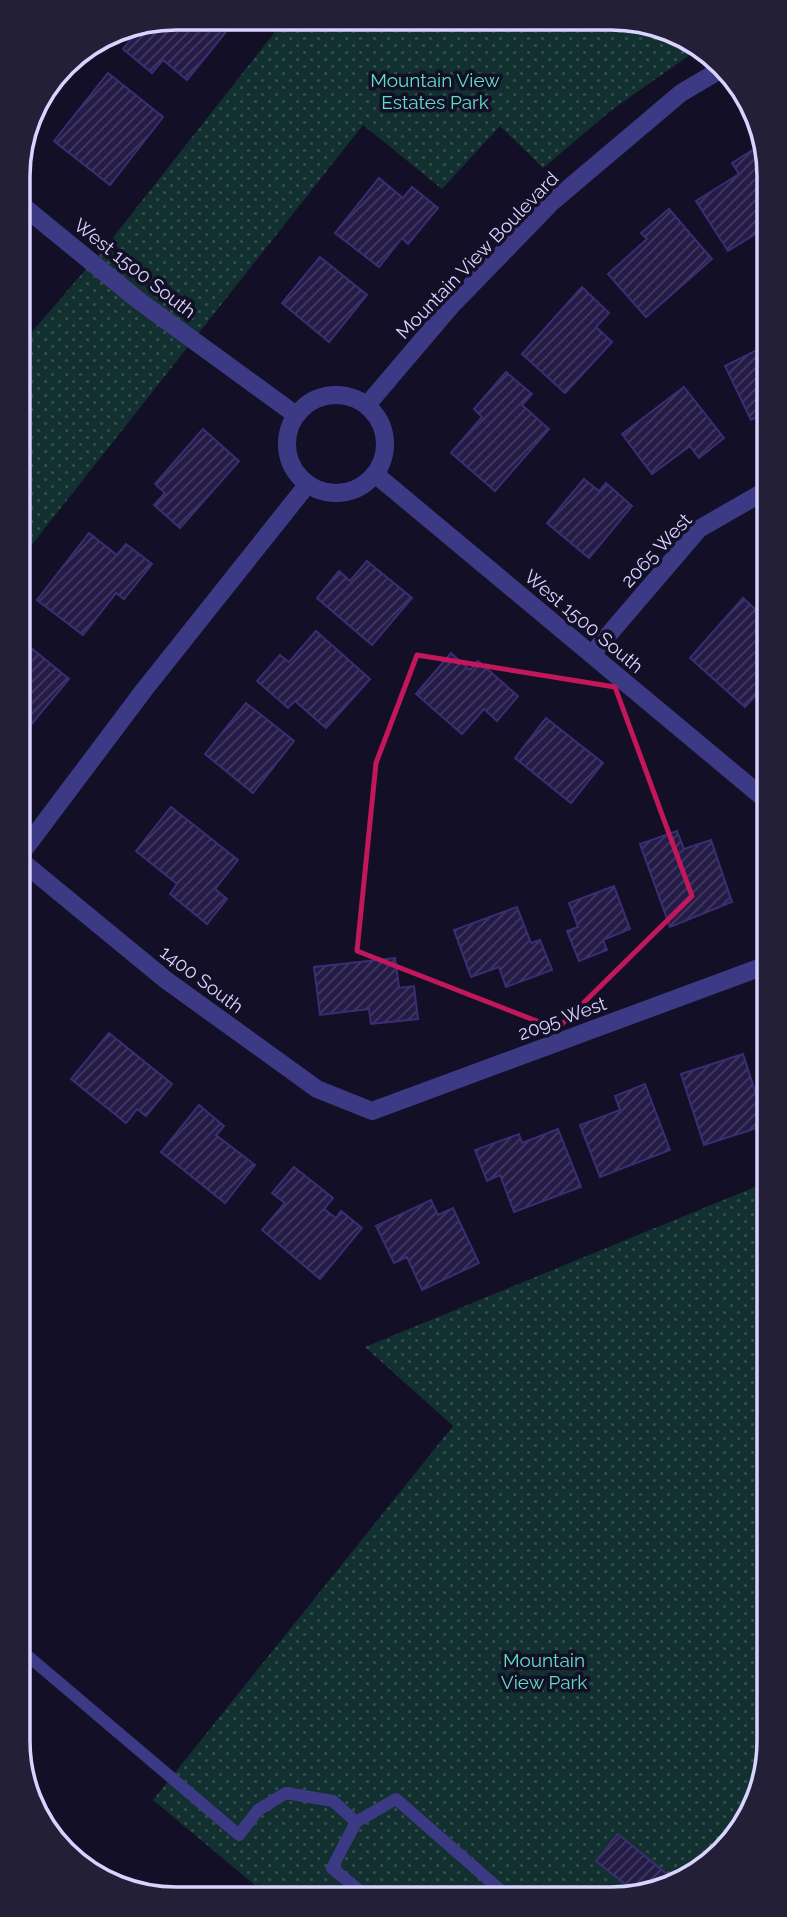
<svg xmlns="http://www.w3.org/2000/svg" width="787" height="1917" viewBox="0 0 787 1917" font-family="Raleway,sans-serif">
<style>
.park{fill:url(#park-dots)}
.building{fill:url(#building-hatch);stroke:#3b2d73;stroke-width:2}
.lines{fill:none;stroke-linecap:round;stroke-linejoin:round}
.service{stroke:#3d3a85;stroke-width:12}
.minor{stroke:#3d3a85;stroke-width:18}
.marked{fill:none;stroke:#c2185b;stroke-width:5;stroke-linejoin:round}
.labels{text-anchor:middle;stroke-width:7;stroke-linejoin:round;paint-order:stroke}
.park-label{font-size:19px;fill:#5fe0c0;stroke:#130f26}
.street-label{font-size:19px;fill:#d9d4ff;stroke:#130f26}
.rim{fill:none;stroke:#d9d4ff;stroke-width:3.5}
</style>
<defs>
<pattern id="park-dots" width="8" height="8" patternUnits="userSpaceOnUse" patternTransform="scale(1.75)"><rect width="8" height="8" fill="#12302f"/><path d="M2 2h.1M6 6h.1" fill="none" stroke="#344d4e" stroke-width="1.8" stroke-linecap="round"/></pattern>
<pattern id="building-hatch" width="6" height="6" patternUnits="userSpaceOnUse" patternTransform="scale(1.75)"><rect width="6" height="6" fill="#241b47"/><path d="M-1 1l2-2M0 6l6-6M5 7l2-2" fill="none" stroke="#433b63"/></pattern>
</defs>
<rect width="100%" height="100%" fill="#130f26"/>
<g class="park">
<path d="M286 18 643 21 697 50 613 109 543 168 500 126 442 189 363 125 19 561 18 348 111 240Z"/>
<path d="M767 1182 769 1752 731 1845 652 1894 268 1896 153 1800 453 1426 365 1347Z"/>
</g>
<g class="building">
<path d="M173 18H237L187 80 163 60 152 73 123 49 143 24 162 20 168 24Z"/>
<path d="M108 73 163 117 110 185 54 141Z"/>
<path d="M759 146 764 155 765 228 728 251 696 201 739 174 732 163Z"/>
<path d="M379 178 403 198 412 187 438 208 408 244 402 238 379 267 335 233Z"/>
<path d="M669 209 712 259 646 317 608 274 647 239 641 233Z"/>
<path d="M320 257 367 295 329 342 282 303Z"/>
<path d="M582 287 609 313 596 327 612 342 565 393 522 354Z"/>
<path d="M765 346V413L751 420 725 366Z"/>
<path d="M506 372 532 394 522 405 549 429 495 491 451 453 482 417 474 409Z"/>
<path d="M684 387 724 438 699 458 690 446 652 474 622 434Z"/>
<path d="M203 429 239 461 180 528 154 505 165 493 155 484Z"/>
<path d="M584 479 599 491 606 483 632 506 589 558 547 523Z"/>
<path d="M89 533 117 555 126 544 152 564 124 599 116 593 83 635 37 600Z"/>
<path d="M367 561 412 598 372 645 317 598 339 571 350 581Z"/>
<path d="M743 598 766 619V627L757 636 766 643V684L745 707 690 658Z"/>
<path d="M316 631 370 679 326 728 295 701 288 708 257 681 280 655 289 662Z"/>
<path d="M19 638 69 679 20 738Z"/>
<path d="M451 653 470 670 478 661 518 696 497 721 484 709 462 734 416 694Z"/>
<path d="M246 703 294 741 253 793 205 754Z"/>
<path d="M546 718 603 763 571 803 515 758Z"/>
<path d="M171 807 238 860 215 889 227 899 207 924 170 894 177 884 136 851Z"/>
<path d="M677 831 684 849 711 840 732 902 670 927 640 844Z"/>
<path d="M614 886 630 929 603 940 607 950 579 961 567 931 578 927 569 903Z"/>
<path d="M517 907 531 943 540 940 552 970 506 987 499 967 471 977 454 930Z"/>
<path d="M395 958 399 988 414 986 418 1019 371 1024 369 1009 320 1015 314 967Z"/>
<path d="M109 1033 172 1084 146 1116 137 1109 126 1123 71 1079Z"/>
<path d="M743 1054 766 1125 704 1145 681 1074Z"/>
<path d="M645 1084 670 1150 600 1177 580 1125 620 1110 615 1096Z"/>
<path d="M199 1105 224 1126 216 1135 255 1165 225 1203 161 1152Z"/>
<path d="M558 1129 581 1187 514 1212 500 1175 487 1181 475 1150 519 1134 522 1143Z"/>
<path d="M294 1167 333 1198 324 1209 336 1218 341 1211 362 1228 320 1279 262 1230 285 1203 272 1193Z"/>
<path d="M431 1200 438 1215 453 1208 479 1263 422 1290 407 1257 394 1263 376 1226Z"/>
<path d="M618 1834 674 1880 652 1894H638L596 1861Z"/>
</g>
<g class="lines">
<g class="service">
<path d="M22 1651 239 1835 258 1810 286 1793 333 1801 356 1822"/>
<path d="M366 1896 332 1868 356 1822 396 1799 506 1895"/>
</g>
<g class="minor">
<path d="M18 202 138 300 296 415"/>
<circle cx="336" cy="444" r="49"/>
<path d="M367 405 452 305 551 203 681 93 725 67"/>
<path d="M375 474 766 800"/>
<path d="M592 654 699 529 765 491"/>
<path d="M20 855 144 690 307 485"/>
<path d="M20 860 166 980 317 1089 372 1111 767 965"/>
</g>
</g>
<path class="marked" d="M417 655 615 687 692 896 557 1029 357 951 376 763Z"/>
<g class="labels">
<g class="park-label">
<text x="435" y="87">Mountain View<tspan x="435" dy="22">Estates Park</tspan></text>
<text x="544" y="1667">Mountain<tspan x="544" dy="22">View Park</tspan></text>
</g>
<g class="street-label">
<text transform="translate(477 255) rotate(-46)" y="7">Mountain View Boulevard</text>
<text transform="translate(135 268) rotate(38)" y="7">West 1500 South</text>
<text transform="translate(656 550) rotate(-47)" y="7">2065 West</text>
<text transform="translate(584 621) rotate(40)" y="7">West 1500 South</text>
<text transform="translate(202 979) rotate(37)" y="7">1400 South</text>
<text transform="translate(562 1018) rotate(-20)" y="7">2095 West</text>
</g>
</g>
<path d="M0 0H787V1917H0ZM176 30H611A146 146 0 0 1 757 176V1741A146 146 0 0 1 611 1887H176A146 146 0 0 1 30 1741V176A146 146 0 0 1 176 30Z" fill="#231f37" fill-rule="evenodd"/>
<path class="rim" d="M176 30H611A146 146 0 0 1 757 176V1741A146 146 0 0 1 611 1887H176A146 146 0 0 1 30 1741V176A146 146 0 0 1 176 30Z"/>
</svg>
